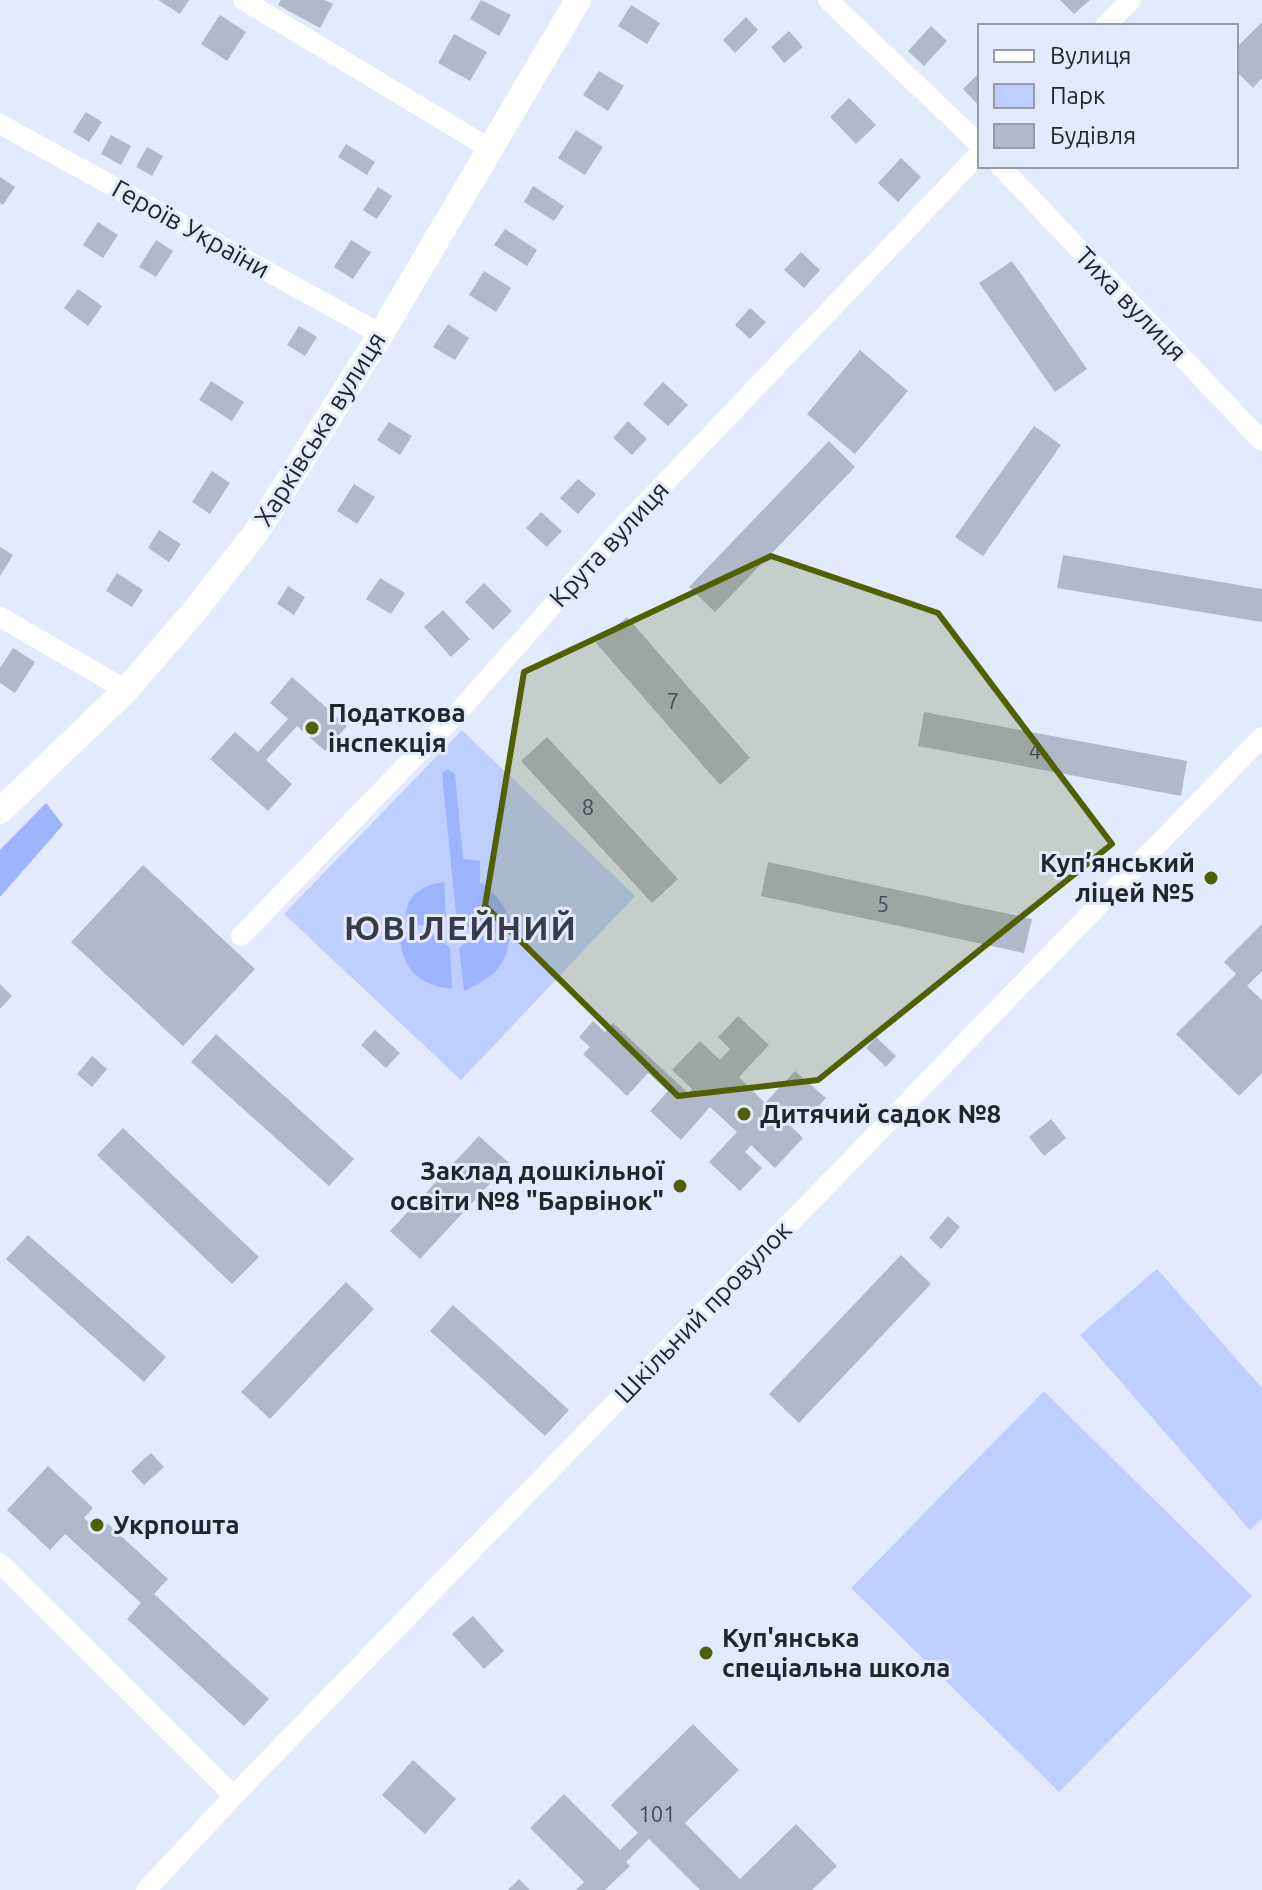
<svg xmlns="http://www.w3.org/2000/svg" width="1262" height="1890" viewBox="0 0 1262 1890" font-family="Ubuntu,sans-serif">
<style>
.green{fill:#becfff}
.forest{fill:#9db4fc}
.building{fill:#b1b8ca}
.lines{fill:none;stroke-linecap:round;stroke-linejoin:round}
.minor{stroke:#fff;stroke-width:20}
.major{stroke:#fff;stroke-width:26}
.marked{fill:#516003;fill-opacity:0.2;stroke:#516003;stroke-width:6;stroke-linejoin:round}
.poi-dot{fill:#516003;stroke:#e3eafd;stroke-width:3}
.labels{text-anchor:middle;stroke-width:6;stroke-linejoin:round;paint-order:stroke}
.number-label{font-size:22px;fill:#464a54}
.street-label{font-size:26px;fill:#22252c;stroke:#e3eafd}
.poi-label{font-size:26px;font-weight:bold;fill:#22252c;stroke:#e3eafd;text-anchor:start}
.district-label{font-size:34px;font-weight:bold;letter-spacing:2px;fill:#373c4b;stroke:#e3eafd}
</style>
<rect width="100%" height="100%" fill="#e3eafd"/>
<g class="green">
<path d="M462 730 635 896 461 1080 284 914Z"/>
<path d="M1157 1269 1262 1388V1519L1250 1530 1080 1335Z"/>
<path d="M1044 1391 1252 1596 1059 1792 851 1588Z"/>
</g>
<g class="forest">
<path d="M448 769 455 774 463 859 480 861V882C499 895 510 912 512 935L472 931 456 914 442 773Z"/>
<path d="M46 803 63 825 0 897V850Z"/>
<path d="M444 882 446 916 438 927 407 924C401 899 420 885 444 882Z"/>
<path d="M400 931 436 936 450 948 452 989C417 985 400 967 400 931Z"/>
<path d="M474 936 509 939C507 968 488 980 464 991L459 948Z"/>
</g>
<g class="building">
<path d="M158 0H189L180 14Z"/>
<path d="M281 0H325L333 4 320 28 278 5Z"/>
<path d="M481 0 511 15 499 36 470 19Z"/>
<path d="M1060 0H1090L1074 14Z"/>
<path d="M631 5 660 23 647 44 618 26Z"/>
<path d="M220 15 246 32 227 61 201 44Z"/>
<path d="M746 17 758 30 735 53 723 40Z"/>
<path d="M1262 22V78L1253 88 1236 71V48Z"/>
<path d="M931 26 947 41 924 66 908 51Z"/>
<path d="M789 31 803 47 784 63 771 47Z"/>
<path d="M454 34 487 52 470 81 438 63Z"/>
<path d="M599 71 624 86 608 111 583 95Z"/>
<path d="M980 72V107L963 89Z"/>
<path d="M849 98 876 125 856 144 830 117Z"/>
<path d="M86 112 102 122 89 142 73 132Z"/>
<path d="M576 130 603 147 585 175 558 158Z"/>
<path d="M111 135 131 146 121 165 101 154Z"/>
<path d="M346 144 375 162 367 175 338 157Z"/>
<path d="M147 147 163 156 152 176 136 167Z"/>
<path d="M901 158 921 177 898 202 878 183Z"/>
<path d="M0 177 15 187 3 205 0 203Z"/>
<path d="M533 186 564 206 554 221 524 202Z"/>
<path d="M378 187 392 196 377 219 363 210Z"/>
<path d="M98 222 118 235 103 258 83 245Z"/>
<path d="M505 229 537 250 527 266 494 245Z"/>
<path d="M156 240 173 251 156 277 139 267Z"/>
<path d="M351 240 371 252 353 279 334 267Z"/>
<path d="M801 252 820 270 804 288 784 270Z"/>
<path d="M1012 261 1087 369 1055 392 979 283Z"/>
<path d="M484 271 511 288 496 312 469 295Z"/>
<path d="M78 289 102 306 88 326 64 308Z"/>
<path d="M750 308 766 322 750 339 735 325Z"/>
<path d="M448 324 469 338 455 360 433 347Z"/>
<path d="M299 326 317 337 305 356 287 345Z"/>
<path d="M860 350 908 391 855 454 807 414Z"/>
<path d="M211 381 244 402 232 421 199 400Z"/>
<path d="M663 382 688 405 668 426 643 404Z"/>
<path d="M628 421 647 439 632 455 613 438Z"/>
<path d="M389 422 412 436 400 455 377 440Z"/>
<path d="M1034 426 1061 445 983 556 955 537Z"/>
<path d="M829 441 855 467 715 612 689 587Z"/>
<path d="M212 471 230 483 210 514 192 502Z"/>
<path d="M578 479 596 494 578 514 560 498Z"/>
<path d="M354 484 375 497 357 524 337 511Z"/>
<path d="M541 512 562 531 547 547 526 528Z"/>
<path d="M159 530 181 544 169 562 148 548Z"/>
<path d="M0 547 13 555 0 576Z"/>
<path d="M1063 555 1262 589V622L1057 588Z"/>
<path d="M117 573 143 590 132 607 106 591Z"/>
<path d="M380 578 405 593 391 614 366 599Z"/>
<path d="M484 583 512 611 493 630 465 602Z"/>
<path d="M288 586 305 597 294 615 277 604Z"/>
<path d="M443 610 470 639 451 657 424 627Z"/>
<path d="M627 617 750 758 720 785 596 643Z"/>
<path d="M13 648 35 662 15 693 0 683V668Z"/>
<path d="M292 677 347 726 325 751 297 726 266 760 292 784 268 811 210 759 235 732 258 752 288 719 270 703Z"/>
<path d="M924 712 1187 761 1181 796 918 746Z"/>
<path d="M547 737 678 879 652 903 521 761Z"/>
<path d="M768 862 1032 919 1024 953 761 896Z"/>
<path d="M143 865 255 969 183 1046 71 942Z"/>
<path d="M1262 924V971L1247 986 1262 1000V1073L1239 1096 1176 1034 1236 974 1224 962Z"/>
<path d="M0 984 12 996 0 1009Z"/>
<path d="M738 1016 769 1045 739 1077 765 1103 795 1071 826 1098 805 1121 789 1106 780 1116 803 1138 775 1168 751 1145 745 1152 762 1168 740 1191 709 1162 737 1132 710 1107 681 1140 650 1111 668 1091 648 1073 627 1096 583 1054 590 1047 579 1037 593 1021 605 1032 613 1023 689 1094 692 1089 672 1070 700 1041 720 1060 730 1049 718 1037Z"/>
<path d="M375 1030 400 1053 386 1068 361 1045Z"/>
<path d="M216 1034 354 1159 329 1186 191 1062Z"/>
<path d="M876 1037 896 1056 886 1067 866 1048Z"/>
<path d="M92 1056 107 1069 92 1087 77 1074Z"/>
<path d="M1051 1119 1066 1138 1044 1156 1029 1137Z"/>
<path d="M123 1128 259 1257 232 1284 97 1155Z"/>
<path d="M479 1136 509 1163 420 1259 390 1231Z"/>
<path d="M948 1216 960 1227 941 1249 929 1238Z"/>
<path d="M28 1235 166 1357 144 1382 6 1259Z"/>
<path d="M901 1255 931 1284 799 1423 769 1394Z"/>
<path d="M346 1282 374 1309 270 1419 241 1392Z"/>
<path d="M453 1305 569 1410 545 1436 430 1331Z"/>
<path d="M151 1453 164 1467 144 1485 131 1471Z"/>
<path d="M48 1466 93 1508 84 1518 100 1533 108 1524 168 1579 154 1594 269 1699 244 1726 127 1619 141 1603 65 1534 50 1550 7 1510Z"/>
<path d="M473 1616 504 1651 484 1669 452 1634Z"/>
<path d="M693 1724 739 1770 685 1823 740 1879 796 1824 837 1866 812 1890H700L649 1839 626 1862 630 1866 605 1890H576L584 1882 530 1828 564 1794 620 1850 638 1833 611 1805Z"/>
<path d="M413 1760 456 1799 425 1834 382 1795Z"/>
<path d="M519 1879 530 1890H508Z"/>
</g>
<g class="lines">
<g class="minor">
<path d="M243 0 489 148"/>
<path d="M828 0 980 145"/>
<path d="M1105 26 1131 0"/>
<path d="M0 124 381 334"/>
<path d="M1000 166 1262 441"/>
<path d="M0 617 126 690"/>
<path d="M241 936 459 711 617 533 980 153"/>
<path d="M0 1563 234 1796"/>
<path d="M146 1890 250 1779 1262 737"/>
</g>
<path class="major" d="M0 811 126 690 191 615 255 534 381 334 578 0"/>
</g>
<path class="marked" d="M771 556 938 613 1112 844 818 1080 678 1096 485 906 524 672Z"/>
<g class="poi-dot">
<circle cx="312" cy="728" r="8"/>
<circle cx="1211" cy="878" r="8"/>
<circle cx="744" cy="1114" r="8"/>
<circle cx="680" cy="1186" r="8"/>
<circle cx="97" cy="1525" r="8"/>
<circle cx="706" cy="1653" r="8"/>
</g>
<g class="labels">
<g class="number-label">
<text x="673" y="709">7</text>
<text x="1035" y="759">4</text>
<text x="588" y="815">8</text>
<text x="883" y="912">5</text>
<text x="657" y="1822">101</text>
</g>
<g class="street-label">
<text transform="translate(191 229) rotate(29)" y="9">Героїв України</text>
<text transform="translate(1131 304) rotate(46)" y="9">Тиха вулиця</text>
<text transform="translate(320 429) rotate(-58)" y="9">Харківська вулиця</text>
<text transform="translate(609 544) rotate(-47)" y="9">Крута вулиця</text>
<text transform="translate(703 1312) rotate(-46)" y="9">Шкільний провулок</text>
</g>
<g class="poi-label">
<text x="328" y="722">Податкова<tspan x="328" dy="30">інспекція</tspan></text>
<text x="1195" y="872" text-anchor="end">Куп’янський<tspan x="1195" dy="30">ліцей №5</tspan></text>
<text x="760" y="1123">Дитячий садок №8</text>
<text x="664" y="1180" text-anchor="end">Заклад дошкільної<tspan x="664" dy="30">освіти №8 "Барвінок"</tspan></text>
<text x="113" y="1534">Укрпошта</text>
<text x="722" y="1647">Куп'янська<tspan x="722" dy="30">спеціальна школа</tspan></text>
</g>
<g class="district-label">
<text x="461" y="940">ЮВІЛЕЙНИЙ</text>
</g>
</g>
<rect x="978" y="24" width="260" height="144" fill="#e3eafd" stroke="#969ba9" stroke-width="2"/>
<rect x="994" y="50" width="40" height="12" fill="#ffffff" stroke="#969ba9" stroke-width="2"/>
<text x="1050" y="64" font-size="24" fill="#22252c">Вулиця</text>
<rect x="994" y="84" width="40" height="24" fill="#becfff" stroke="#969ba9" stroke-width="2"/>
<text x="1050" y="104" font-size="24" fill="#22252c">Парк</text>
<rect x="994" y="124" width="40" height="24" fill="#b1b8ca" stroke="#969ba9" stroke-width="2"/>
<text x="1050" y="144" font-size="24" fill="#22252c">Будівля</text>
</svg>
